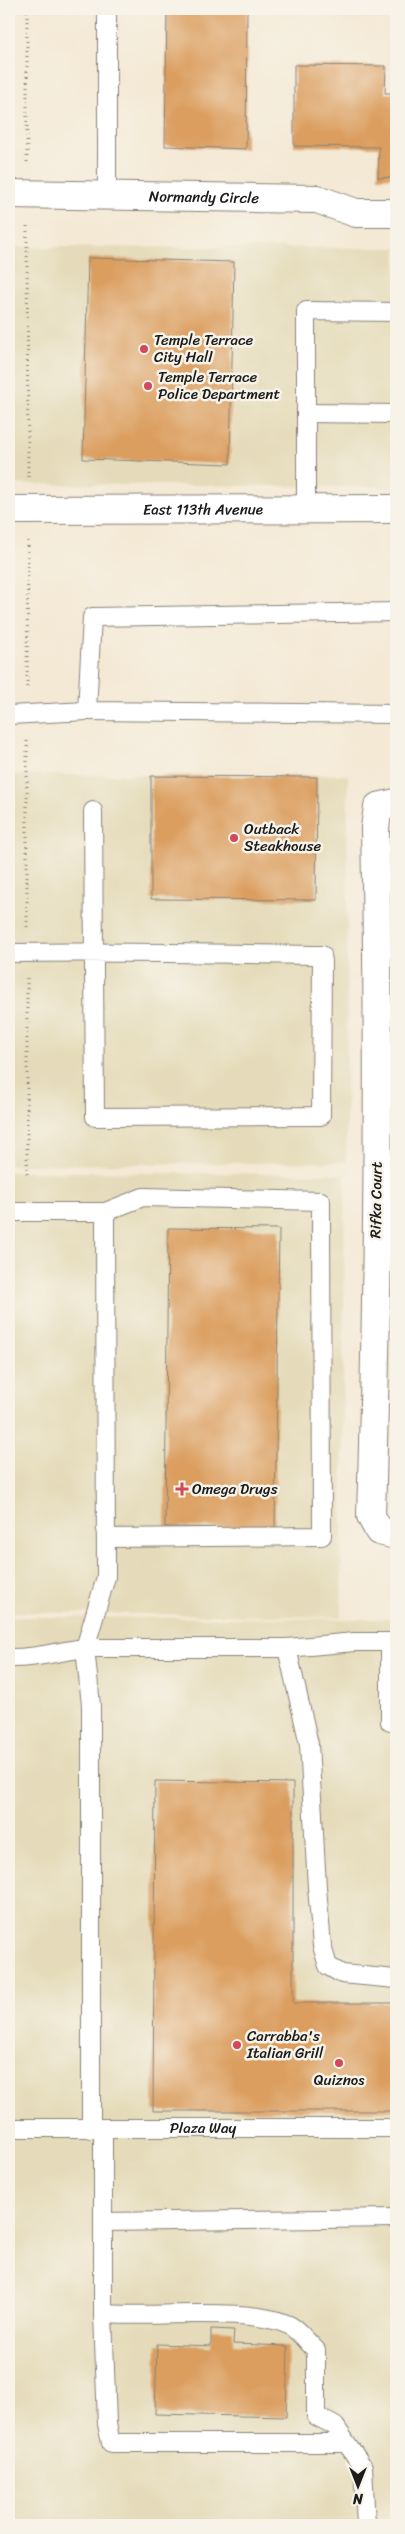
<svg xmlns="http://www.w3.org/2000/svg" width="405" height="2534" viewBox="0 0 405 2534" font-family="Sriracha,sans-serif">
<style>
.built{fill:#e5dbba}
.building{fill:#db9e5f}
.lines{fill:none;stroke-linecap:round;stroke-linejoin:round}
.lane-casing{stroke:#888278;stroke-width:20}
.street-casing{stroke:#888278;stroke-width:30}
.path{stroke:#888278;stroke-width:3;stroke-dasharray:1 4;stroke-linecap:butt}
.lane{stroke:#fff;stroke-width:18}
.street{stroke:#fff;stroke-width:28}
.poi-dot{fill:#d1495b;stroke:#f7f3e8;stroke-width:2}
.labels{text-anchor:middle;stroke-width:5;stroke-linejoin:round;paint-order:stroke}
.street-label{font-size:15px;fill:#1c1c1c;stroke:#f7f3e8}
.poi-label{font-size:15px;fill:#1c1c1c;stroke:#f7f3e8;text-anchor:start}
</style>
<rect width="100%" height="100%" fill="#f7f3e8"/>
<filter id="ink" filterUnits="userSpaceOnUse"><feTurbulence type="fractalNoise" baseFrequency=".02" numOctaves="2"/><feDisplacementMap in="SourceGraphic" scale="10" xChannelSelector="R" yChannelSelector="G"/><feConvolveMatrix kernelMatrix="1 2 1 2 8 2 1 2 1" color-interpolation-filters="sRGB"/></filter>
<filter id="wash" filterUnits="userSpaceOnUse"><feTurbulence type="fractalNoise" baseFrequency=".0096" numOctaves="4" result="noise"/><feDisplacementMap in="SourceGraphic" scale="20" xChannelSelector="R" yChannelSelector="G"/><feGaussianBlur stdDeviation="1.12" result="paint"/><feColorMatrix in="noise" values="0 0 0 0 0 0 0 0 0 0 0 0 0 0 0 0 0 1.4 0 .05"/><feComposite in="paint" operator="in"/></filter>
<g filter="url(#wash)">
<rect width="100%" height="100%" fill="#f4e9d5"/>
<g class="built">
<path d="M9 247 396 248V487L9 484Z"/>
<path d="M9 775H348L346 1162 9 1165Z"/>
<path d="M9 1172 345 1174 341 1617 9 1612Z"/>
<path d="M9 1617 396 1619V2525H9Z"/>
</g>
<g id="blocks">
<g class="building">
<path d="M167 9H247L246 149 165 146Z"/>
<path d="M294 65 386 66 385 93H396V177L378 178 379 147 294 146Z"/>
<path d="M88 258 234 262 230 464 83 459Z"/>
<path d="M151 776 317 777 316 900 151 899Z"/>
<path d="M168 1228 279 1229 275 1528 165 1527Z"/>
<path d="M155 1781 293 1783V2003H396V2111H153Z"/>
<path d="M211 2329 234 2330 233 2344 288 2346 286 2417 155 2414 157 2344 211 2346Z"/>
</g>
</g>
</g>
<g filter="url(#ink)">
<use href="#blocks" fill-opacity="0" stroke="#888278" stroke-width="1"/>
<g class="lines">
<g class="lane-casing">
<g id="lane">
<path d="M107 196V9"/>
<path d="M306 413 396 414"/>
<path d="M306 509V311L396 312"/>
<path d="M396 612 92 617 87 711 396 714"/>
<path d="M9 715 87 711"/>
<path d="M9 953C113 951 218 954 322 955L321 1116 95 1117 93 811"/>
<path d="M9 1212H105L106 1577 85 1648 91 1705V2129"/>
<path d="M105 1212 143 1197 321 1201 322 1536 106 1538"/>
<path d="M390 1642V1722H396"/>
<path d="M287 1648 309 1744 317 1887 322 1946 328 1966 342 1974 396 1979"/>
<path d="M9 1658C35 1659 59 1651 85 1648H287L355 1642H396"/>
<path id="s1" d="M9 2128H396"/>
<path d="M103 2129V2314L107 2424 111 2443H346"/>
<path d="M103 2222 396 2218"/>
<path d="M103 2314C150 2318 252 2306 291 2326 300 2331 308 2343 316 2350V2416L335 2426 363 2467 366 2525"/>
</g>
</g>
<g class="street-casing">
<g id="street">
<path id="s2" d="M9 194 317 199 356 213H396"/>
<path id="s3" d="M9 510 396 509"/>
<path d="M396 803 378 807 375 828C380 1057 378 1287 371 1516L379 1531 396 1535"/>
</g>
</g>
<g class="path">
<path d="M27 162V9"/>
<path d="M27 226 28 479"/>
<path d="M27 687 28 541"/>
<path d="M27 741V927"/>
<path d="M27 978V1177"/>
</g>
<use href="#lane" class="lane"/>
<use href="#street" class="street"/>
</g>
</g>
<g class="poi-dot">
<circle cx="144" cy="349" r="5"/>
<circle cx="148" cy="386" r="5"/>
<circle cx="234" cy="838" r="5"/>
<path d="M179.5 1481.5h5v5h5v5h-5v5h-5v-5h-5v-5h5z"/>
<circle cx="237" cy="2045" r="5"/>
<circle cx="339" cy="2063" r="5"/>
</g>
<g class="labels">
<g class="street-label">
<text dy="5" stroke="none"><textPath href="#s2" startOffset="195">Normandy Circle</textPath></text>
<text dy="5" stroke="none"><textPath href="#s3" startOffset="194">East 113th Avenue</textPath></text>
<text transform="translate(376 1200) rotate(-89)" y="5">Rifka Court</text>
<text dy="5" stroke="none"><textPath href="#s1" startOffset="194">Plaza Way</textPath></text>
</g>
<g class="poi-label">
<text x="154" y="345">Temple Terrace<tspan x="154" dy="17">City Hall</tspan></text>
<text x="158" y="382">Temple Terrace<tspan x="158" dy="17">Police Department</tspan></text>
<text x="244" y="834">Outback<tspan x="244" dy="17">Steakhouse</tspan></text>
<text x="192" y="1494">Omega Drugs</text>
<text x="247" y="2041">Carrabba's<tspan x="247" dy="17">Italian Grill</tspan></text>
<text x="339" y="2085" text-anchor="middle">Quiznos</text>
</g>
</g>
<rect width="405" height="2534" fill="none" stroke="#f7f3e8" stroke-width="30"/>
<g transform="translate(358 2486) rotate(180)" stroke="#f7f3e8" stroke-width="4" paint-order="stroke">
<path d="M0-4L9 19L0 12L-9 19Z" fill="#1c1c1c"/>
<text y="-8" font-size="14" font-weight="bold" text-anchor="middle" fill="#1c1c1c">N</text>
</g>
</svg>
